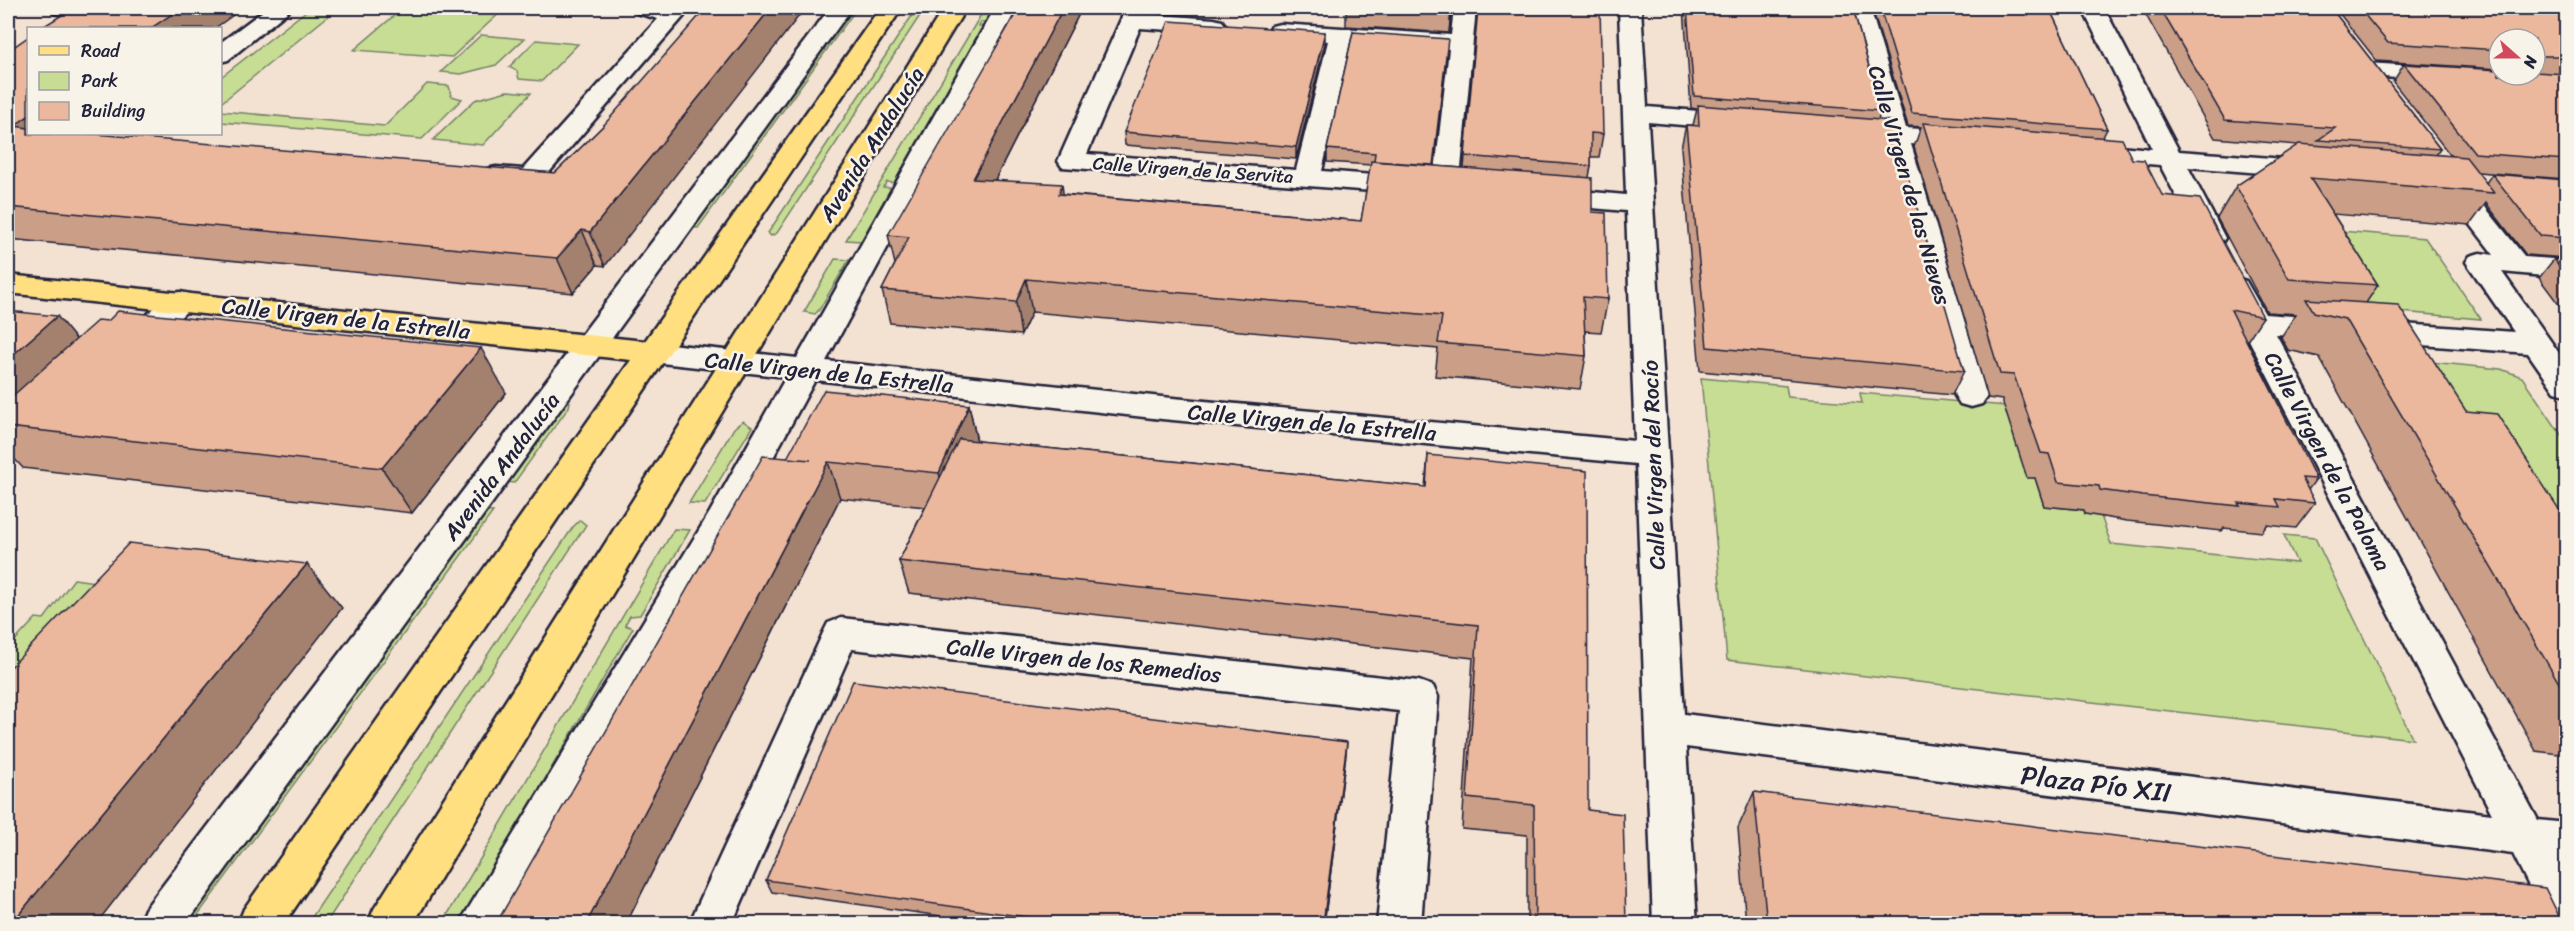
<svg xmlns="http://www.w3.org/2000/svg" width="2574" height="931" viewBox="0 0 2574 931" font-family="Sriracha,sans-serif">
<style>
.green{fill:#c6dd93;stroke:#748067;stroke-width:1.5}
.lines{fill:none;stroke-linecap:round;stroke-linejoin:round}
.minor-casing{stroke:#22223b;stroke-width:5}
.major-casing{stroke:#22223b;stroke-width:5}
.minor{fill:#f7f3e8;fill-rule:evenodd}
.major{fill:#ffdf80;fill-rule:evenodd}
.wall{fill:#ca9e87;stroke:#22223b;stroke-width:1.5}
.shaded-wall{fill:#a4816e;stroke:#22223b;stroke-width:1.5}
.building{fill:#ebb89d;stroke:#22223b;stroke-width:1.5}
.labels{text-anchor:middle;stroke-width:5;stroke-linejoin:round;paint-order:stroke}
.far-street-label{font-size:18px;fill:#22223b;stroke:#f7f3e8}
.street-label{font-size:22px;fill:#22223b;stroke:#f7f3e8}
.near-street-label{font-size:27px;fill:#22223b;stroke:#f7f3e8}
</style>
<rect width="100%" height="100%" fill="#f3e1d2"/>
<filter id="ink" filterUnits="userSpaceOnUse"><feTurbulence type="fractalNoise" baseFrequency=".0167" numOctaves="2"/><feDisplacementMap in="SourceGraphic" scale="12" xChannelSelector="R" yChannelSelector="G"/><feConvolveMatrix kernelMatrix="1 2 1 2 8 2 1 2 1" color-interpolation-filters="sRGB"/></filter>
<g filter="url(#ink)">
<g class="green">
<path d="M310 8H338L221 103V77Z"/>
<path d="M403 8H505L452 57 354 50Z"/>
<path d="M846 8H857L698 228 684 227Z"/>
<path d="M917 8H925L777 233 771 236 768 233Z"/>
<path d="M985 8H996L988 22H981L979 26H985L894 183 887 182 883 187 891 188 861 241 846 240Z"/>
<path d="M481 35 524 39 496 65 461 74 441 72Z"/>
<path d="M536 40 578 44 542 81 519 79 517 71 509 67Z"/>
<path d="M427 84 449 86 451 96 462 99 422 139 221 122V111L385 126Z"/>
<path d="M507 91 531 93 483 145 433 140 475 100Z"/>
<path d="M2328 230 2425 238 2481 319 2367 309Z"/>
<path d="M835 259 849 260 819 310 815 314 804 312Z"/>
<path d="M2400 359 2501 369 2522 377 2566 442V576Z"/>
<path d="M1701 378 1786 386 1788 397 1862 403 1860 393 2006 406 2027 477 2035 478 2044 506 2084 510 2101 516 2111 544 2297 563 2284 535 2315 538 2413 739 1727 660Z"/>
<path d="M563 401 570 402 569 407 514 483 499 481Z"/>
<path d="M743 421 752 427 705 504 689 503 734 428Z"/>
<path d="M477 511 493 512 192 923 174 924 285 772 296 774 305 762 293 760Z"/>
<path d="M580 520 586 525 326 923H308L573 527Z"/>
<path d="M674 529 690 530 640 615 630 616 625 625 633 628 461 923 442 924Z"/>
<path d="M74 579 137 588 8 729V648L36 618 44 619Z"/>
</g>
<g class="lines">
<g class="minor-casing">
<g id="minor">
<path d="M51 8H99L100 9 97 14C84 17 67 16 54 13Z"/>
<path d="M267 8H292L228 60 220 62V43Z"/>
<path d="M634 8C647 7 675 3 684 16L539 184 530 186 487 181 483 175 487 169 496 167 523 169 658 19 637 13Z"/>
<path d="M830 8H852L186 924H139L145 909Z"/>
<path d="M995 8H1017L826 361 1162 397 1635 441 1626 211 1547 204 1537 202 1534 196 1537 190 1547 188 1626 195 1619 8H1641L1647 107 1739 114 1748 117 1752 122 1748 127 1739 130 1648 122 1684 714 2492 814 2222 287 2226 281 2236 278 2246 281 2265 314 2514 332 2466 262 2470 256 2480 253 2494 255 2436 179 2440 173 2449 171 2458 173 2525 257 2566 260V278L2502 272 2566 363V395L2555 392 2528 353 2276 334 2538 820 2566 823V861L2560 860 2566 872V924H2548L2513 854 1686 747 1697 924H1653L1636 464 1162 419 815 380 734 530 504 924H459L710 512 786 377 652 362 641 359 637 352 641 345 652 342 797 358Z"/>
<path d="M1126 8H1148L1146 14 1214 19 1222 21 1226 26 1222 31 1214 33 1140 28 1087 154 1296 170 1328 41 1272 36 1268 31 1272 26 1280 24 1451 35 1454 8H1476L1459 189 1455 195 1446 197 1437 195 1433 189 1449 49 1351 43 1322 171 1411 178 1420 180 1424 186 1420 192 1411 194 1062 167 1058 161Z"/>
<path d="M1848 8H1870L1906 128 1963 132 1972 135 1976 140 1972 145 1963 148 1911 144 1987 396 1982 404 1971 407 1960 404 1955 396 1885 141 1841 136 1837 131 1841 126 1850 123 1880 126Z"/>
<path d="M2082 8H2104L2179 151 2310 161 2319 163 2323 169 2319 175 2310 177 2188 167 2225 238 2221 244 2211 246 2201 244 2160 165 2086 159 2077 156 2073 151 2077 146 2086 143 2152 149Z"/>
<path d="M2368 63 2444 68 2453 70 2456 75 2453 80 2444 82 2360 75 2356 70 2360 65Z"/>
<path d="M180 292 190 294 195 301 190 308 141 354 130 357 119 354 115 347 119 340 170 294Z"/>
<path d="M841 618 1419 681 1433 686 1438 697 1421 924H1377L1399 711 852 649 732 924H689L823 633 828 623Z"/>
</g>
</g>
<g class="major-casing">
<g id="major">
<path d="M880 8H902L284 924H238L244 909 631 360 8 293V275L645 341Z"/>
<path d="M944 8H966L413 924H368L374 909Z"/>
</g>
</g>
<use href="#minor" class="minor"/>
<use href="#major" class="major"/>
</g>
<g class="wall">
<path d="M1082 8 995 180 1063 194 1361 221 1371 165 1327 162V149L1353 32 1433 166 1464 168 1478 8 1603 134 1599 157H1591V166L1589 177 1592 212 1608 299 1601 332 1585 331 1586 356 1580 389 1435 376 1438 349 1032 312 1021 335 890 323 882 290 895 264 888 235Z"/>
<path d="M1346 8H1452L1449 33 1346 26Z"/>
<path d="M1684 8H1853L1881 111 1878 120 1964 371 1952 395 1700 371 1681 148 1686 125H1693L1697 109 1691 108Z"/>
<path d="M1872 8H2049L2107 129 2103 137 2132 159 2263 317 2247 341H2246L2316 479 2308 490 2315 503 2296 528 2267 525 2262 532 2224 528 2222 531 2127 521 2085 514 2084 510 2044 506 2035 478H2027L2002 400 1988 398 1914 147 1921 127 1908 126Z"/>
<path d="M2142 8H2331L2440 149 2436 155 2451 156 2393 82 2404 64 2535 75V39H2499V69L2377 61 2335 8H2566V179L2477 172 2486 183 2492 174 2566 180V258L2526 255 2486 203 2470 225 2333 214 2378 285 2366 303 2566 520V755L2536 751 2319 357 2288 350 2281 337 2296 314 2267 312 2217 218 2236 186 2298 145 2215 138Z"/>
<path d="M1325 44 1296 159 1125 145 1124 132Z"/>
<path d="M8 51 28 134 555 173 603 126 605 266 597 265 573 293 8 239Z"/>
<path d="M2554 259 2566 260V314L2539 278Z"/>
<path d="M8 311 76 339 506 393 412 513 23 468 8 452Z"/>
<path d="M969 405 977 441 1425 487 1428 455 1588 810 1626 924H1527V835L1462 829 1473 658 909 593 899 561 925 507 840 498 626 924H496L787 458Z"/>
<path d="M1346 754 1324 924H997L772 892 766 880Z"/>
<path d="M1754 792 2563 924H1746L1738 828Z"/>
</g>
<g class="shaded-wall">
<path d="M181 8H243L215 28H151Z"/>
<path d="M771 8H805L605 266 590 232Z"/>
<path d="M1063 8H1082L979 211 973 179Z"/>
<path d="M1451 8H1452L1449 33Z"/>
<path d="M1325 32V44L1296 159V147Z"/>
<path d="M28 116V134L14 126Z"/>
<path d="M1062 184 1066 217 1059 194Z"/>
<path d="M582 230 597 265 573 293 557 258Z"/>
<path d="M1026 279 1032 312 1021 335 1016 302Z"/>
<path d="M57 316 94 361 8 427V359Z"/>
<path d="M481 348 506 393 412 513 382 468Z"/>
<path d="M969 405 977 442 948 510 939 473Z"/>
<path d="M828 462 840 498 626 924H586Z"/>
<path d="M307 564 342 608 96 924H11Z"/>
<path d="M1347 742 1346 754 1324 924H1323Z"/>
</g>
<g class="building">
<path d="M73 8H181L151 28H41Z"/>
<path d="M706 8H771L590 232 582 230 557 258 8 207V51L28 37V116L14 126 28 128V134H95L555 173 603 126Z"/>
<path d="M1019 8H1063L973 179 1062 184 1059 194 1361 221 1371 161 1592 178V212L1606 213 1608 299 1583 297 1586 356 1438 343 1442 316 1026 279 1016 302 882 290 909 237 888 235Z"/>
<path d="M1413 8H1451V10Z"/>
<path d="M1478 8H1600L1603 134 1591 133V166L1465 156Z"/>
<path d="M1687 8H1853L1881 111 1694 96Z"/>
<path d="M1880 8H2049L2107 129 1912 113Z"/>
<path d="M2160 8H2331L2440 149 2318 140 2335 128 2225 120Z"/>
<path d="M2359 8H2566V56H2535V39H2499V50L2388 43Z"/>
<path d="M1169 21 1325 32 1296 147 1124 132Z"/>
<path d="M1353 32 1448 39 1433 165 1374 161 1375 153 1327 149Z"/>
<path d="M2404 64 2499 70V75H2535V72L2566 74V160L2475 153Z"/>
<path d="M1698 105 1892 121 1964 371 1707 347 1686 125 1699 126Z"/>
<path d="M1923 123 2122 139 2132 159 2144 160 2162 195 2200 199 2263 317 2231 310 2316 479 2302 478 2315 503 2276 499 2280 507 2238 503 2240 506 2143 496 2100 490 2099 486 2058 482 2049 454 2041 453 2014 375 2000 374Z"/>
<path d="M2299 144 2466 157 2494 193 2310 178 2378 285 2289 279 2236 186Z"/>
<path d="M2492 174 2566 180V238L2541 236Z"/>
<path d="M2554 259 2566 260V275Z"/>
<path d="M2306 299 2398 305 2466 411 2497 414 2566 520V695L2345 319 2314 312Z"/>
<path d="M8 311 57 316 8 359Z"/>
<path d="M118 311 481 348 382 468 8 427V400L98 320 108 321Z"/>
<path d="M824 390 969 405 939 473 828 462 586 924H496L763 456 811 460 787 458Z"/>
<path d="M959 439 1426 487 1428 455 1587 471 1588 810 1623 814 1626 924H1535L1534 805 1467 798 1478 625 899 561Z"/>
<path d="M129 543 307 564 11 924H8V670Z"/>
<path d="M853 681 1347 742 1323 924H1076L766 880Z"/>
<path d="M1754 792 2545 888 2563 924H1767Z"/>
</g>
</g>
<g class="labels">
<g class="far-street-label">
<text transform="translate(1193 170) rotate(4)" y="6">Calle Virgen de la Servita</text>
</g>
<g class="street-label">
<text transform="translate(871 144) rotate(-58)" y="8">Avenida Andalucía</text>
<text transform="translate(1910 185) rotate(74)" y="8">Calle Virgen de las Nieves</text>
<text transform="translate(346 318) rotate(6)" y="8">Calle Virgen de la Estrella</text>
<text transform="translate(829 372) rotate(6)" y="8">Calle Virgen de la Estrella</text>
<text transform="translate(1312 422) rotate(5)" y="8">Calle Virgen de la Estrella</text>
<text transform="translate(2328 461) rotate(62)" y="8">Calle Virgen de la Paloma</text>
<text transform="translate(1653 465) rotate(-92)" y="8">Calle Virgen del Rocío</text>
<text transform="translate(501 466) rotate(-53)" y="8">Avenida Andalucía</text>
<text transform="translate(1084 660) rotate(6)" y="8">Calle Virgen de los Remedios</text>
</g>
<g class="near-street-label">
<text transform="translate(2096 784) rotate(7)" y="9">Plaza Pío XII</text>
</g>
</g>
<rect width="2574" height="931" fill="none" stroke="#f7f3e8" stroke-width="30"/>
<rect x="15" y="15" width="2544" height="901" fill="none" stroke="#22223b" stroke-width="2" filter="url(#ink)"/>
<rect x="27" y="27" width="195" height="108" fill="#f7f3e8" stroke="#a29fa3" stroke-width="1.5"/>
<rect x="39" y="46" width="30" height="9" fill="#ffdf80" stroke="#a29fa3" stroke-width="1.5"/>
<text x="81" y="57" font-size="18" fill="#22223b">Road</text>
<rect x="39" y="72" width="30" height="18" fill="#c6dd93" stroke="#a29fa3" stroke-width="1.5"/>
<text x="81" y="87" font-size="18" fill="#22223b">Park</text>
<rect x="39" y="102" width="30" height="18" fill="#ebb89d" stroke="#a29fa3" stroke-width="1.5"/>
<text x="81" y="117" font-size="18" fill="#22223b">Building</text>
<g transform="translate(2517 57) rotate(111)"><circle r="28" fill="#f7f3e8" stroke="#a29fa3" stroke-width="1.5"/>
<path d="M0-4.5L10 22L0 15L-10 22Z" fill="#d1495b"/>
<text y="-9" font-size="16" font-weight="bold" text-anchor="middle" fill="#22223b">N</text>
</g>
</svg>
